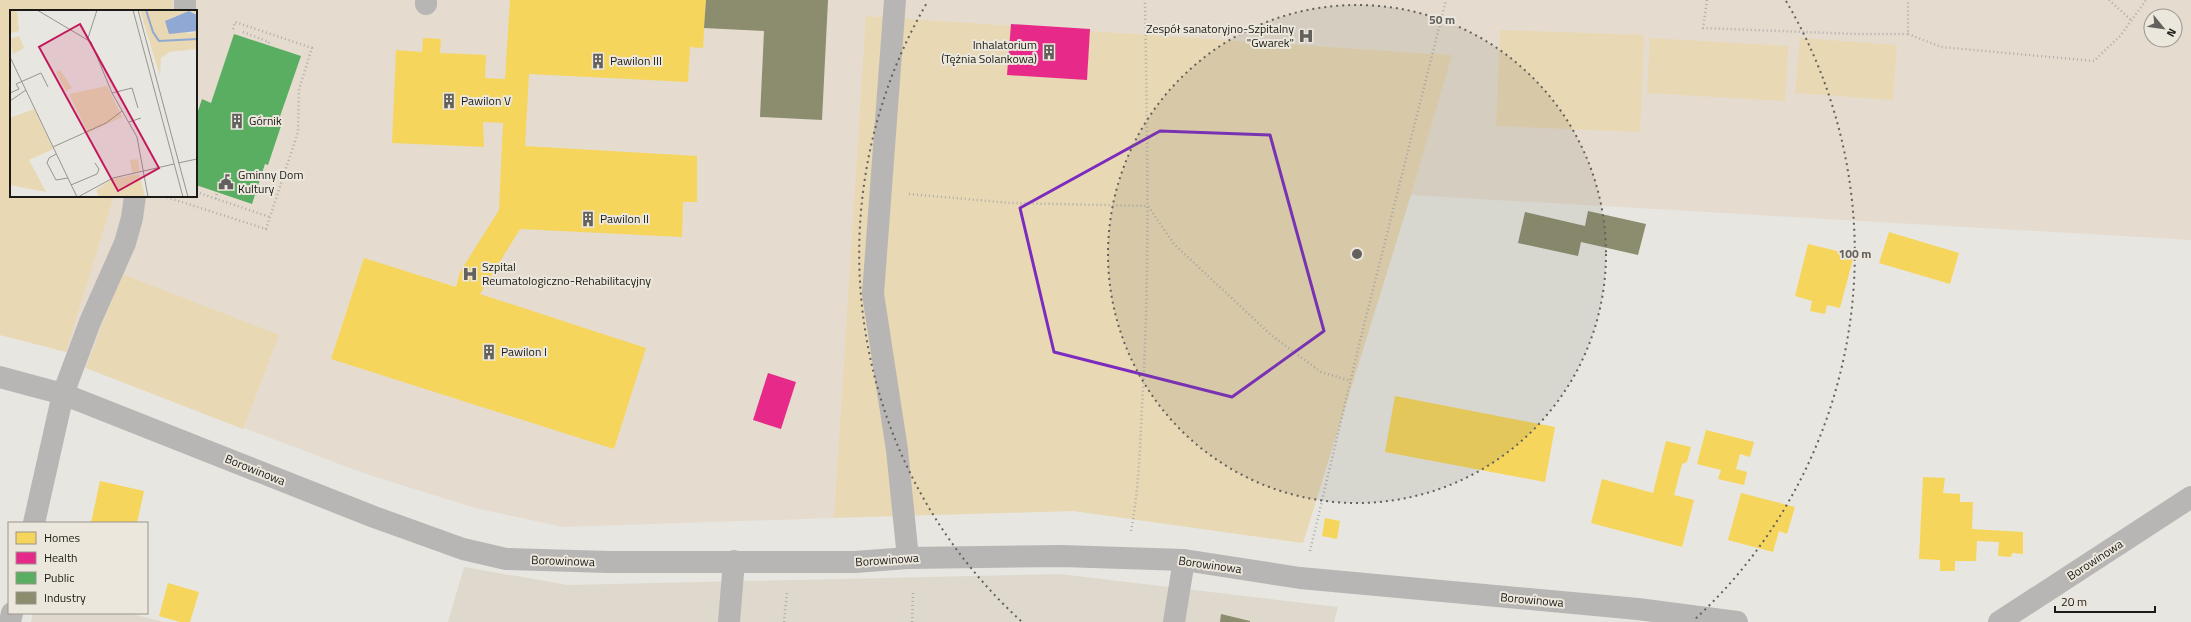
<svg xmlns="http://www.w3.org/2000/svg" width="2191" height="622" viewBox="0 0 2191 622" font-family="'Titillium Web',sans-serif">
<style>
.built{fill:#ded9cc}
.medical{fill:#e5dccf;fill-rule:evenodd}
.green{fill:#e8d8b3}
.homes{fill:#f6d55c}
.health{fill:#e7298a}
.public{fill:#5aae61}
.industry{fill:#8c8c6e}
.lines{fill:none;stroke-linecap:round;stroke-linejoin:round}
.path{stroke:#aeadab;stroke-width:2.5;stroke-dasharray:1 3;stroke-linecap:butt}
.minor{stroke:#b8b6b5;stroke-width:22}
.marked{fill:none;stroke:#7b2cbf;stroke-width:3;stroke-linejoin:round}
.ring{fill:none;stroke:#63615d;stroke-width:2;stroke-dasharray:2 4}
.labels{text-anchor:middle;stroke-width:4;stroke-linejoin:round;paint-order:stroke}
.poi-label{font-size:12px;fill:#1c1a16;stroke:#ece7dc;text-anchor:start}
.street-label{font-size:12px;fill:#1c1a16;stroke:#ece7dc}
.inset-river{fill:none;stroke:#8fa8d4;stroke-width:2}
.inset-road{fill:none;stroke:#96948f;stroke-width:1}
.view{fill:#c2185b;fill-opacity:0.15;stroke:#c2185b;stroke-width:2}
.inset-edge{fill:none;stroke:#1c1a16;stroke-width:2}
.centre{fill:#63615d;stroke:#ece7dc;stroke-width:2}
.ring-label{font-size:12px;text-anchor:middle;font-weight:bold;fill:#63615d;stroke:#ece7dc;stroke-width:4;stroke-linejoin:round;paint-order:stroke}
</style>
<rect width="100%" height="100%" fill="#e8e6e0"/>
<g class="built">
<path d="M464 567 568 585 1060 574 1338 607 1334 622H448Z"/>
<path d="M33 613H128L164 622H31Z"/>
</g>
<path class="medical" d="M173 0H2191V240L1411 195 1451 55 867 16 834 518 563 527 475 508 363 473 86 368 66 352 114 196H196V11H171ZM2151 16H2175V40H2151Z"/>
<g class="green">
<path d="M0 0H173L171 11H11V196H114L66 352 0 335Z"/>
<path d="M866 16 1452 55 1411 195 1303 543 1073 511 834 518Z"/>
<path d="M1500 30 1644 35 1640 132 1496 126Z"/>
<path d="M1650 38 1788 46 1785 101 1647 93Z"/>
<path d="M1800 38 1897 45 1893 100 1795 93Z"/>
<path d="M122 274 279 335 243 429 86 368Z"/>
</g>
<g class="homes">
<path d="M510 0H706L703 48 690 47 688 82 529 74 525 146 697 156V202H683L682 237 520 229 480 294 646 348 614 449 331 359 364 258 456 287 460 272 499 210 503 123 483 122 484 147 392 143 396 50 422 52 423 38 441 39 440 53 486 55 485 78 505 79Z"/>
<path d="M1889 232 1959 253 1950 284 1879 263Z"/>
<path d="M1808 244 1854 255 1840 308 1827 305 1825 314 1810 311 1812 301 1795 296Z"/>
<path d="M1395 396 1555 427 1545 482 1385 452Z"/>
<path d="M1706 430 1754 442 1750 457 1740 454 1736 469 1747 472 1744 485 1718 479 1721 470 1697 464Z"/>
<path d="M1666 441 1691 447 1687 462 1682 464 1674 495 1694 500 1682 547 1591 523 1602 479 1653 493Z"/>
<path d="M1923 477 1945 478 1943 493 1960 494V502H1973L1972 529 2023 532V554L2012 553 2011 557 1998 556 1999 542 1977 541 1976 561H1955V571H1940V560L1919 559Z"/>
<path d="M100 481 144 491 137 523H91Z"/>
<path d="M1741 493 1795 507 1787 534 1779 531 1773 552 1728 540Z"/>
<path d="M1325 518 1340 521 1337 539 1322 536Z"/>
<path d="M168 583 199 592 190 622H180L159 616Z"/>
</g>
<g class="health">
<path d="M1011 24 1090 29 1087 80 1007 75Z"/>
<path d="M768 373 796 382 781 429 753 420Z"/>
</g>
<path class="public" d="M234 34 301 56 277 125 281 126 268 165 265 164 252 204 196 185V148L198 141 196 140V117L202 99 211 103Z"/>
<g class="industry">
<path d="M706 0H828L822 120 760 117 764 31 704 28Z"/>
<path d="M1588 211 1646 224 1638 255 1581 242 1578 256 1518 243 1525 212 1585 226Z"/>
<path d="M1221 614 1250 621V622H1220Z"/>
</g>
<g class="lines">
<g class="path">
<path d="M1707 0 1703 28 1856 34H1908V0"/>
<path d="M2109 0 2131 20"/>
<path d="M243 32 269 42 268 45"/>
<path d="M1908 34 1941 47 2094 61 2121 35 2146 0"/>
<path d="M196 192 270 217"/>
<path d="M909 194 1011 203 1148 206 1174 244 1271 335 1321 372 1351 381"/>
<path d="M163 196 266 229 298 132 299 89 312 48 235 22 233 30"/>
<path d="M216 199 217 192"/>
<path d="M1131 531C1140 484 1140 437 1143 389 1150 260 1147 130 1145 0"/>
<path d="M1310 551 1360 341 1446 0"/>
<path d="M784 622 787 593"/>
<path d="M912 622 913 593"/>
</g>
<g class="minor">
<path d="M185 0V11"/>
<path d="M895 0 873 294 897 450 908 558"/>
<path d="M426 4V0"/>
<path d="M0 377 63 394 374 517 463 549 506 559 609 562H855L908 558 1062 556 1184 560 1300 578 1638 609 1737 622"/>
<path d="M34 523 63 394 90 322 125 243 132 218 135 196"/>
<path d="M10 622 12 613"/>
<path d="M729 622 734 561"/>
<path d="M1174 622 1184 560"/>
<path d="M1999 622 2191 497"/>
</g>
</g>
<path class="marked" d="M1160 131 1270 135 1324 331 1232 397 1054 352 1020 208Z"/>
<circle cx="1357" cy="254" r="249" fill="#63615d" fill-opacity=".12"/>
<g class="ring">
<circle cx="1357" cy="254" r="249"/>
<path d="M1021 621A498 498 0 0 1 928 1M1786 1A498 498 0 0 1 1693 621"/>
</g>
<defs>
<g id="hospital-bare" transform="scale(1.2)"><path d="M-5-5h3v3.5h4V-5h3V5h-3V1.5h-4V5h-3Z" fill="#63615d" stroke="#ece7dc" stroke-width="2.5" paint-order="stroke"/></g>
<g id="building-bare" transform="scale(1.2)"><path d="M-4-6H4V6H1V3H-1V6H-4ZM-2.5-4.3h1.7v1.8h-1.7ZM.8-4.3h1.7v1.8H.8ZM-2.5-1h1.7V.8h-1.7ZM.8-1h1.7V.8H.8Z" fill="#63615d" stroke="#ece7dc" stroke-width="2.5" paint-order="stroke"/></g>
<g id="civic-bare" transform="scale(1.2)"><path d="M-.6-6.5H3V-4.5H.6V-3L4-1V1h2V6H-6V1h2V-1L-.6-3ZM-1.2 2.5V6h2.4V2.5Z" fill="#63615d" stroke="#ece7dc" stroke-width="2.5" paint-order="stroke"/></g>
</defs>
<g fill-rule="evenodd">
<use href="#hospital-bare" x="1306" y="36"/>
<use href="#building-bare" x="1049" y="52"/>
<use href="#building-bare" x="598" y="61"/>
<use href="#building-bare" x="449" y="101"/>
<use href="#building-bare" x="237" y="121"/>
<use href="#civic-bare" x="226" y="182"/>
<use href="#building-bare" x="588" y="219"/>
<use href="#hospital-bare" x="470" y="274"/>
<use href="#building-bare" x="489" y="352"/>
</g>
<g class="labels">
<g class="poi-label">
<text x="1294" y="33" text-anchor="end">Zespół sanatoryjno-Szpitalny<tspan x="1294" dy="14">"Gwarek"</tspan></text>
<text x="1037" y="49" text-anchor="end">Inhalatorium<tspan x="1037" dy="14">(Tężnia Solankowa)</tspan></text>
<text x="610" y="65">Pawilon III</text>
<text x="461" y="105">Pawilon V</text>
<text x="249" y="125">Górnik</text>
<text x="238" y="179">Gminny Dom<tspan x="238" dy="14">Kultury</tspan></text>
<text x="600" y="223">Pawilon II</text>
<text x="482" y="271">Szpital<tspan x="482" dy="14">Reumatologiczno-Rehabilitacyjny</tspan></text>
<text x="501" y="356">Pawilon I</text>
</g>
<g class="street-label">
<text transform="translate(255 470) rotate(22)" y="4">Borowinowa</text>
<text transform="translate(887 560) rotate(-4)" y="4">Borowinowa</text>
<text transform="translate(2095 560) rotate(-33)" y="4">Borowinowa</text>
<text transform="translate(563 561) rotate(2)" y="4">Borowinowa</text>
<text transform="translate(1210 565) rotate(8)" y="4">Borowinowa</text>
<text transform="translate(1532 600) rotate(5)" y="4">Borowinowa</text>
</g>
</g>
<g transform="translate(10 10)">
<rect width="187" height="187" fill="#e8e6e0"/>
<path d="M0 0H7L9 21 1 23ZM130 0H187V5L182 1 161 8 179 24 187 21V39L159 42 151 48 150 66ZM9 26 14 38 3 44 0 29ZM50 60 62 78 56 81 46 62ZM97 76 112 107 78 123 59 84ZM24 99 43 139 19 150 36 182 0 175V108ZM128 149 130 162 122 163 120 150ZM129 164 135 186 89 187 86 180 102 169Z" fill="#e8d8b3"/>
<path d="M179 1 187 5V21L159 24 155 11Z" fill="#8fa8d4"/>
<path class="inset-river" d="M136 0 143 22 149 31 187 29"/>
<path class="inset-road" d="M27 0 81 32 102 83 127 127 138 187M123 0 173 187M128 0 178 187M78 28 87 0M0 47 67 187M0 83 9 79 6 74 31 63 38 77M102 83 122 78 128 98M0 91 16 80M119 112 131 108M43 137 96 113 112 101M46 144 39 148 37 153 46 170 58 168M168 153 187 149M61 175 87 164 89 159 85 153M68 187 103 168 164 154"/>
<path class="view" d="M70 14 149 158 108 181 29 37Z"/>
<rect width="187" height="187" class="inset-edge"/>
</g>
<circle cx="1357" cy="254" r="6" class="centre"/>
<g class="ring-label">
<text x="1442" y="24">50 m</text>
<text x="1855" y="258">100 m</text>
</g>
<rect x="8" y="522" width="140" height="92" fill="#ece7dc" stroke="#99958d"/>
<rect x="16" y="532" width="20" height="12" fill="#f6d55c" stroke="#99958d"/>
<text x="44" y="542" font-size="12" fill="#1c1a16">Homes</text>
<rect x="16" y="552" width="20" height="12" fill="#e7298a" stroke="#99958d"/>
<text x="44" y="562" font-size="12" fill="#1c1a16">Health</text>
<rect x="16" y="572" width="20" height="12" fill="#5aae61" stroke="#99958d"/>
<text x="44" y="582" font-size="12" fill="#1c1a16">Public</text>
<rect x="16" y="592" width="20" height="12" fill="#8c8c6e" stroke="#99958d"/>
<text x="44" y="602" font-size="12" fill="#1c1a16">Industry</text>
<g transform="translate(2163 28) rotate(119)"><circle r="19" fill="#ece7dc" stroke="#99958d"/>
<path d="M0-3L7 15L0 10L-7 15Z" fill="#63615d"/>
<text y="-6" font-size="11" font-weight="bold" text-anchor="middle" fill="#1c1a16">N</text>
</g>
<path d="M2055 606v6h100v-6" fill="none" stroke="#1c1a16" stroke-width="2"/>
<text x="2061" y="606" font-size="12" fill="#1c1a16" stroke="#ece7dc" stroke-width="3" paint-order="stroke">20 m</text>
</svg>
